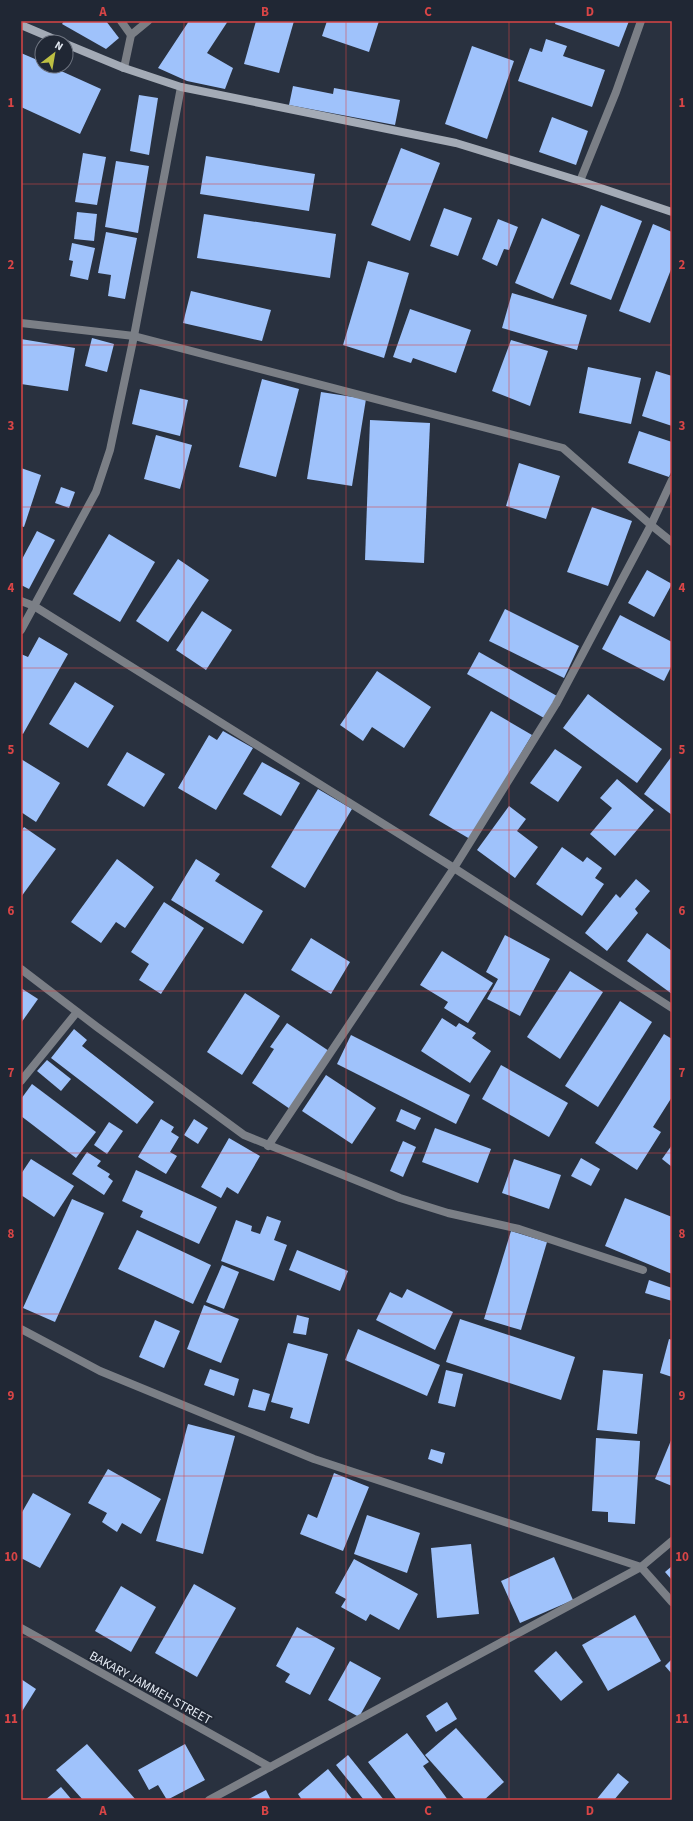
<svg xmlns="http://www.w3.org/2000/svg" width="693" height="1821" viewBox="0 0 693 1821" font-family="'Source Sans 3',sans-serif">
<style>
.building{fill:#9fc2fb}
.lines{fill:none;stroke-linecap:round;stroke-linejoin:round}
.street{stroke:#7b7f86;stroke-width:8}
.secondary{stroke:#a4abb6;stroke-width:8}
.grid{fill:none;stroke:#d84546;stroke-width:1;stroke-opacity:0.55}
.labels{text-anchor:middle;stroke-width:4;stroke-linejoin:round;paint-order:stroke}
.street-label{font-size:13px;fill:#e2e8f1;stroke:#202734}
.neatline{fill:none;stroke:#d84546;stroke-width:1.5}
.grid-label{font-size:13px;text-anchor:middle;font-weight:bold;fill:#d84546}
</style>
<rect width="100%" height="100%" fill="#29313f"/>
<g class="building">
<path d="M64 21H106L119 38 106 49 62 24Z"/>
<path d="M189 21H228L207 53 233 68 225 89 187 81 158 68Z"/>
<path d="M256 21H294L279 73 244 64Z"/>
<path d="M327 21H379L369 52 322 36Z"/>
<path d="M556 21H629L619 47 555 24Z"/>
<path d="M546 39 567 46 563 56 605 70 592 107 518 81 530 48 542 52Z"/>
<path d="M472 46 514 61 487 139 445 124Z"/>
<path d="M21 53 42 62V66H50L101 89 80 134 21 107Z"/>
<path d="M293 86 333 94 334 88 400 100 395 125 289 105Z"/>
<path d="M139 95 158 98 149 155 130 151Z"/>
<path d="M552 117 588 131 576 165 539 152Z"/>
<path d="M401 148 440 163 410 241 371 225Z"/>
<path d="M83 153 106 157 97 205 75 202Z"/>
<path d="M206 156 315 174 309 211 200 194Z"/>
<path d="M116 161 149 166 138 233 105 227Z"/>
<path d="M601 205 642 221 611 300 570 284Z"/>
<path d="M444 208 472 218 458 256 430 246Z"/>
<path d="M77 212 97 214 94 241 74 239Z"/>
<path d="M204 214 336 234 330 278 197 258Z"/>
<path d="M542 218 580 235 553 299 515 283Z"/>
<path d="M498 219 518 227 509 250 504 249 497 266 482 259Z"/>
<path d="M653 224 672 232V267L650 323 619 311Z"/>
<path d="M106 232 137 238 125 299 108 296 111 275 98 273Z"/>
<path d="M72 243 95 248 88 280 70 276 73 261 69 260Z"/>
<path d="M368 261 409 273 384 358 343 345Z"/>
<path d="M191 291 271 310 262 341 183 323Z"/>
<path d="M512 293 587 315 577 350 502 328Z"/>
<path d="M410 309 471 330 456 373 413 358 411 363 393 357Z"/>
<path d="M92 338 114 344 107 372 85 366Z"/>
<path d="M21 339 75 348 68 391 21 384Z"/>
<path d="M511 340 548 351 530 406 492 391Z"/>
<path d="M588 367 641 378 631 424 579 413Z"/>
<path d="M656 371 672 376V426L642 416Z"/>
<path d="M262 379 299 389 276 477 239 467Z"/>
<path d="M140 389 188 400 180 436 132 424Z"/>
<path d="M321 392 366 399 352 486 307 479Z"/>
<path d="M370 420 430 423 424 563 365 560Z"/>
<path d="M639 431 672 442V470L669 477 628 463Z"/>
<path d="M156 435 192 445 180 489 144 479Z"/>
<path d="M519 463 560 476 546 519 506 506Z"/>
<path d="M21 468 41 475 24 527 21 526Z"/>
<path d="M61 487 75 492 69 508 55 503Z"/>
<path d="M592 507 632 521 608 586 567 572Z"/>
<path d="M37 531 55 540 29 589 21 585V561Z"/>
<path d="M109 534 155 562 120 622 73 594Z"/>
<path d="M178 559 209 580 168 642 136 621Z"/>
<path d="M647 570 672 584 654 617 628 603Z"/>
<path d="M505 609 579 646 564 678 489 641Z"/>
<path d="M202 611 232 630 206 670 176 650Z"/>
<path d="M620 615 672 642V665L664 681 602 649Z"/>
<path d="M39 637 68 654 23 734 21 733V654L28 657Z"/>
<path d="M479 652 557 696 544 718 467 674Z"/>
<path d="M377 671 431 707 404 748 372 727 363 741 340 725Z"/>
<path d="M75 682 114 706 88 748 49 724Z"/>
<path d="M588 694 662 749 637 783 563 728Z"/>
<path d="M491 711 532 735 470 839 429 815Z"/>
<path d="M223 731 253 748 216 810 178 788 209 735 217 740Z"/>
<path d="M555 749 582 767 558 802 530 783Z"/>
<path d="M127 752 165 774 144 807 107 785Z"/>
<path d="M672 756V815L644 794Z"/>
<path d="M21 759 60 783 36 822 21 812Z"/>
<path d="M262 762 300 783 281 816 243 794Z"/>
<path d="M617 779 654 810 615 856 590 834 612 808 600 798Z"/>
<path d="M318 789 352 809 305 888 271 867Z"/>
<path d="M509 806 526 819 517 831 538 847 515 878 477 850Z"/>
<path d="M24 827 56 849 21 897V831Z"/>
<path d="M562 847 583 862 587 857 602 868 595 878 604 884 582 916 536 884Z"/>
<path d="M117 859 154 887 125 928 116 922 101 943 71 922Z"/>
<path d="M196 859 220 874 215 881 263 911 243 944 171 900Z"/>
<path d="M636 879 650 891 635 909 638 913 607 951 585 933 616 894 620 898Z"/>
<path d="M164 902 204 928 161 994 139 980 149 964 131 952Z"/>
<path d="M647 933 672 951V994L627 961Z"/>
<path d="M505 935 550 959 520 1016 487 999 498 979 486 972Z"/>
<path d="M311 938 350 962 331 994 291 970Z"/>
<path d="M442 951 493 983 468 1023 444 1008 448 1002 420 985Z"/>
<path d="M570 971 603 992 560 1059 527 1037Z"/>
<path d="M21 988 38 999 21 1023Z"/>
<path d="M245 993 280 1016 242 1075 207 1052Z"/>
<path d="M620 1001 652 1022 598 1107 565 1086Z"/>
<path d="M442 1018 456 1027 459 1023 476 1033 472 1038 491 1051 470 1083 421 1051Z"/>
<path d="M287 1023 329 1051 290 1109 252 1083 274 1049 270 1047Z"/>
<path d="M74 1029 87 1040 82 1046 154 1102 137 1124 51 1058Z"/>
<path d="M664 1034 672 1039V1097L653 1127 661 1132 637 1170 595 1143Z"/>
<path d="M351 1035 470 1095 456 1124 337 1064Z"/>
<path d="M47 1060 71 1079 61 1091 37 1071Z"/>
<path d="M501 1065 568 1103 549 1137 482 1099Z"/>
<path d="M326 1075 376 1108 352 1144 302 1111Z"/>
<path d="M32 1084 96 1132 76 1158 21 1116V1099Z"/>
<path d="M401 1109 421 1118 415 1130 396 1121Z"/>
<path d="M161 1119 174 1127 171 1132 179 1137 170 1152 177 1156 166 1174 138 1157Z"/>
<path d="M194 1119 208 1128 198 1144 184 1135Z"/>
<path d="M109 1122 123 1131 107 1154 94 1145Z"/>
<path d="M435 1128 491 1149 478 1183 422 1162Z"/>
<path d="M229 1138 260 1156 238 1194 227 1187 221 1198 201 1187Z"/>
<path d="M403 1141 416 1147 403 1177 390 1171Z"/>
<path d="M672 1145V1167L662 1159Z"/>
<path d="M87 1152 101 1161 97 1166 110 1174 108 1177 113 1181 104 1195 72 1174Z"/>
<path d="M581 1158 600 1169 591 1186 571 1176Z"/>
<path d="M31 1159 74 1186 54 1217 21 1195V1174Z"/>
<path d="M514 1159 561 1175 549 1209 502 1193Z"/>
<path d="M136 1170 217 1207 199 1244 140 1217 143 1211 122 1201Z"/>
<path d="M625 1198 672 1217V1274L605 1246Z"/>
<path d="M72 1199 104 1213 55 1322 23 1308Z"/>
<path d="M267 1216 281 1221 274 1240 287 1245 274 1281 221 1261 236 1220 252 1226 251 1231 260 1234Z"/>
<path d="M137 1230 211 1265 193 1304 118 1269Z"/>
<path d="M511 1231 547 1242 521 1330 484 1319Z"/>
<path d="M297 1250 348 1271 340 1291 289 1270Z"/>
<path d="M222 1265 239 1272 224 1309 206 1302Z"/>
<path d="M649 1280 672 1288V1301L645 1293Z"/>
<path d="M407 1289 453 1312 435 1350 376 1320 390 1292 402 1298Z"/>
<path d="M204 1305 239 1319 221 1363 187 1349Z"/>
<path d="M297 1315 309 1318 306 1335 293 1333Z"/>
<path d="M460 1319 575 1357 561 1400 446 1362Z"/>
<path d="M155 1320 180 1331 164 1368 139 1357Z"/>
<path d="M358 1329 440 1365 427 1396 345 1360Z"/>
<path d="M669 1339 672 1340V1377L660 1373Z"/>
<path d="M288 1343 328 1354 309 1424 290 1418 293 1408 271 1402Z"/>
<path d="M210 1369 239 1379 234 1396 204 1385Z"/>
<path d="M446 1370 463 1374 455 1407 438 1403Z"/>
<path d="M603 1370 643 1374 637 1434 597 1430Z"/>
<path d="M253 1389 270 1394 265 1411 248 1407Z"/>
<path d="M188 1424 235 1436 203 1554 156 1541Z"/>
<path d="M596 1438 640 1441 635 1524 608 1522V1512L592 1511Z"/>
<path d="M672 1438V1486L655 1479Z"/>
<path d="M431 1449 445 1453 442 1464 428 1459Z"/>
<path d="M108 1469 161 1499 141 1534 122 1523 117 1532 102 1522 107 1513 88 1503Z"/>
<path d="M334 1473 369 1487 343 1551 300 1534 308 1514 317 1518Z"/>
<path d="M33 1493 71 1514 40 1568 21 1558V1514Z"/>
<path d="M367 1515 420 1533 407 1573 354 1554Z"/>
<path d="M471 1544 479 1614 437 1618 431 1548Z"/>
<path d="M554 1557 573 1600 520 1623 501 1581Z"/>
<path d="M354 1559 418 1594 399 1630 370 1614 366 1621 341 1607 346 1599 335 1593Z"/>
<path d="M672 1566V1580L665 1572Z"/>
<path d="M194 1584 236 1608 197 1677 155 1653Z"/>
<path d="M121 1586 156 1607 131 1652 95 1631Z"/>
<path d="M635 1615 661 1661 608 1691 582 1645Z"/>
<path d="M297 1627 335 1648 310 1695 285 1682 290 1674 276 1666Z"/>
<path d="M556 1651 583 1682 561 1701 534 1671Z"/>
<path d="M672 1659V1674L665 1666Z"/>
<path d="M350 1661 381 1678 359 1717 328 1700Z"/>
<path d="M21 1679 36 1689 21 1713Z"/>
<path d="M447 1702 457 1719 436 1732 426 1716Z"/>
<path d="M456 1728 504 1782 484 1800H465L425 1755Z"/>
<path d="M407 1733 429 1762 423 1766 448 1800H397L368 1762Z"/>
<path d="M87 1744 136 1800H83L56 1770Z"/>
<path d="M185 1744 205 1780 167 1800 158 1785 149 1790 138 1770Z"/>
<path d="M348 1755 384 1800H364L336 1765Z"/>
<path d="M328 1769 353 1800H302L298 1794Z"/>
<path d="M618 1773 629 1782 614 1800H596Z"/>
<path d="M61 1787 72 1800H45Z"/>
<path d="M266 1790 271 1800H247Z"/>
</g>
<g class="lines">
<g class="street">
<path d="M121 21 131 35"/>
<path d="M124 68 131 35 148 21"/>
<path d="M580 181 616 92 641 21"/>
<path d="M21 323 134 336 563 448 651 525 672 542"/>
<path d="M21 601 34 606 454 868 672 1008"/>
<path d="M21 630 96 492 110 450 134 336 181 87"/>
<path d="M21 969 97 1027 244 1135 400 1198 448 1213 519 1229 643 1270"/>
<path d="M21 1081 77 1012"/>
<path d="M268 1146 454 868 556 704 651 525 672 480"/>
<path d="M21 1329 100 1371 314 1459 641 1567 672 1602"/>
<path d="M21 1628 270 1767"/>
<path d="M209 1800 641 1567 672 1541"/>
</g>
<g class="secondary">
<path d="M21 25 61 42"/>
<path d="M66 44 124 68 181 87 456 143 580 181 672 212"/>
</g>
</g>
<path class="grid" d="M184 21V1800M346 21V1800M509 21V1800M21 184H672M21 345H672M21 507H672M21 668H672M21 830H672M21 991H672M21 1153H672M21 1314H672M21 1476H672M21 1637H672"/>
<g class="labels">
<g class="street-label">
<text transform="translate(151 1687) rotate(29)" y="5">BAKARY JAMMEH STREET</text>
</g>
</g>
<rect width="693" height="1821" fill="none" stroke="#202734" stroke-width="44"/>
<g transform="translate(54 54) rotate(31)"><circle r="19" fill="#202734" stroke="#6e7480"/>
<path d="M0-3L7 15L0 10L-7 15Z" fill="#bdbf43"/>
<text y="-6" font-size="11" font-weight="bold" text-anchor="middle" fill="#e2e8f1">N</text>
</g>
<rect x="22" y="22" width="649" height="1777" class="neatline"/>
<g class="grid-label">
<text x="103" y="16">A</text>
<text x="265" y="16">B</text>
<text x="428" y="16">C</text>
<text x="590" y="16">D</text>
<text x="11" y="107">1</text>
<text x="682" y="107">1</text>
<text x="11" y="269">2</text>
<text x="682" y="269">2</text>
<text x="11" y="430">3</text>
<text x="682" y="430">3</text>
<text x="11" y="592">4</text>
<text x="682" y="592">4</text>
<text x="11" y="754">5</text>
<text x="682" y="754">5</text>
<text x="11" y="915">6</text>
<text x="682" y="915">6</text>
<text x="11" y="1077">7</text>
<text x="682" y="1077">7</text>
<text x="11" y="1238">8</text>
<text x="682" y="1238">8</text>
<text x="11" y="1400">9</text>
<text x="682" y="1400">9</text>
<text x="11" y="1561">10</text>
<text x="682" y="1561">10</text>
<text x="11" y="1723">11</text>
<text x="682" y="1723">11</text>
<text x="103" y="1815">A</text>
<text x="265" y="1815">B</text>
<text x="428" y="1815">C</text>
<text x="590" y="1815">D</text>
</g>
</svg>
